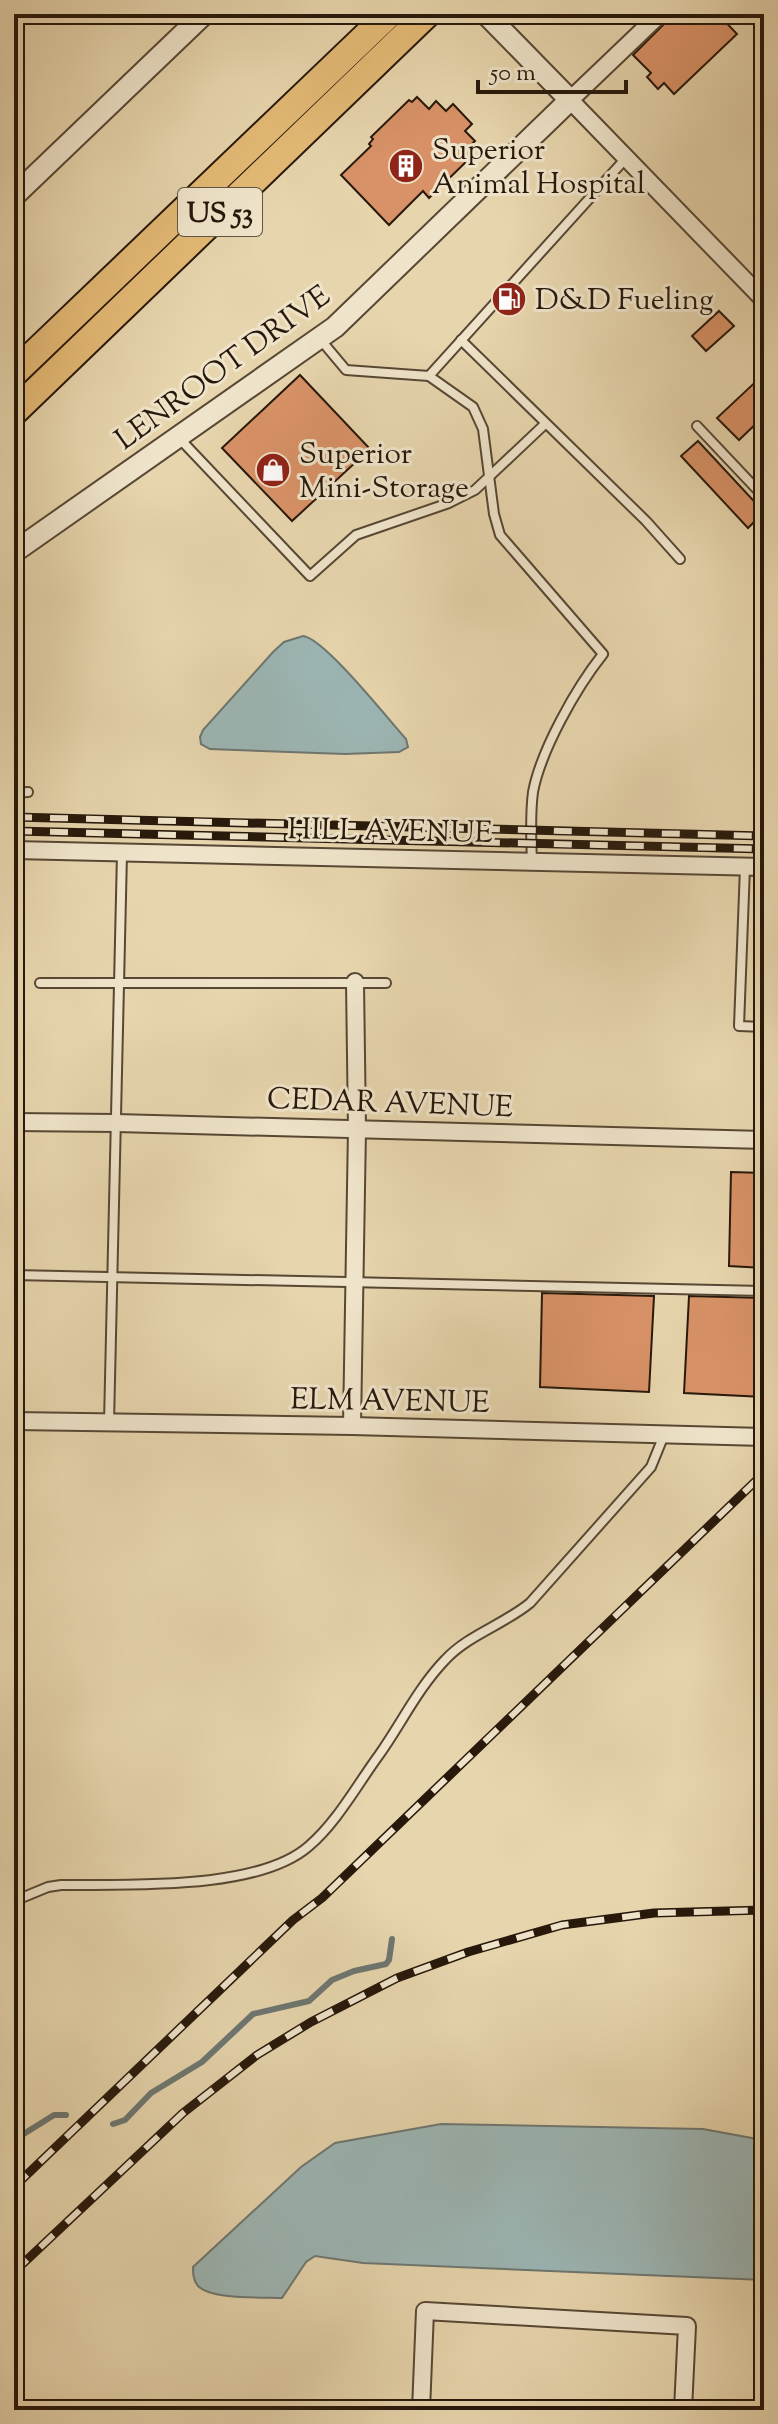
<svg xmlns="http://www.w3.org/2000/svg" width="778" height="2424" viewBox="0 0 778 2424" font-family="'Sorts Mill Goudy',serif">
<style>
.water{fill:#9cb6b5;stroke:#6d7771;stroke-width:2}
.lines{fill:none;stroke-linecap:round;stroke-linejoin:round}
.stream{stroke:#6d7771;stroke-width:6}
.building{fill:#d99267;stroke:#27180b;stroke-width:2}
.service-casing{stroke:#574734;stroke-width:12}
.minor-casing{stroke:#574734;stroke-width:20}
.tertiary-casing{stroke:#574734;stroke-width:24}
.trunk-casing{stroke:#27180b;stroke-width:30}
.service{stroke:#efe4ca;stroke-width:8}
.minor{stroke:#efe4ca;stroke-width:16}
.tertiary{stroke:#efe4ca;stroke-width:20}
.trunk{stroke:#e4ba76;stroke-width:26}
.rail-casing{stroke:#27180b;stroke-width:9}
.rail{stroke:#efe4ca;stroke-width:6;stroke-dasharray:18;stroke-linecap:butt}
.labels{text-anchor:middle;stroke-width:6;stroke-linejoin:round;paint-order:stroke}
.shield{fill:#efe4ca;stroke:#635544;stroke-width:2}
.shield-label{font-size:28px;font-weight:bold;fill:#27180b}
.poi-label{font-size:30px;fill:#27180b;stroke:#efe4ca;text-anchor:start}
.street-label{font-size:30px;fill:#27180b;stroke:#efe4ca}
</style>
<rect width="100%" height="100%" fill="#e7d5ad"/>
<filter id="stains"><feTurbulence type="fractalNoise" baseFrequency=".0025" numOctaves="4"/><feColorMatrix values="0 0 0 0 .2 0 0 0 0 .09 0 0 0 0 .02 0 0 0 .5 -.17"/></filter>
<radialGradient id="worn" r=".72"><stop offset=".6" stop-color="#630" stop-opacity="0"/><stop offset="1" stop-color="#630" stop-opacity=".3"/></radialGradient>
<g class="water">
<path d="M303 636C324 638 388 719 406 739L408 747 399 752 345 754 210 749 201 744 200 737 203 730 273 652 284 642Z"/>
<path d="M441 2124 703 2129 757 2139 764 2148V2280L363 2263 315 2256 306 2262 282 2298C262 2297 212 2300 198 2286 193 2280 193 2273 193 2267L301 2167 335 2143Z"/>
</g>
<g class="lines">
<g class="stream">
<path d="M113 2124 125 2120 151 2093 202 2062 253 2014 309 2001 332 1980 354 1971 386 1964 389 1960 392 1939"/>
<path d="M14 2140 54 2115H66"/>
</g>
</g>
<g class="building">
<path d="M674 14H718L737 34 674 94 664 83 658 89 647 77 651 73 633 55Z"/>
<path d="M417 97 429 109 436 101 446 111 453 104 472 124 465 131 475 141 465 150 471 157 429 198 423 191 389 225 341 175 371 146 369 144 373 139 371 137 409 100 412 102Z"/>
<path d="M719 311 734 326 706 351 692 336Z"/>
<path d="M764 374V416L739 440 717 418Z"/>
<path d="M300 375 370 449 292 521 222 448Z"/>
<path d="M698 441 764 512 748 528 681 456Z"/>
<path d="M731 1172 764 1173V1268L729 1266Z"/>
<path d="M542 1293 654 1296 649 1392 540 1387Z"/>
<path d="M689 1296 764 1298V1397L684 1393Z"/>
</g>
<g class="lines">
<g class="service-casing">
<g id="service">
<path d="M320 339 346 370 429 376 473 407 483 429 494 514 500 535 603 654C576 688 541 750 533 792 530 815 531 839 532 861"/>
<path d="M461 340 646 521 680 559"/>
<path d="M429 376 627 157"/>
<path d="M697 426 764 497"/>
<path d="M179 438 310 576 356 535 449 503 475 490 545 424"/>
<path d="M14 793 28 792"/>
<path d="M745 867 739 1026 764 1027"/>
<path d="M40 983H386"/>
<path d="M14 1275 764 1291"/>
<path d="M109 1423 122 853"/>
<path d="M14 1901 48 1887 61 1885C128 1884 258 1891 309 1846 337 1822 357 1785 379 1755 401 1724 418 1688 445 1660 468 1635 503 1625 530 1603L651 1467 664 1435"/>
</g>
</g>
<g class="minor-casing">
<g id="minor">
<path d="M660 14 570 100 764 300"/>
<path d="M14 850 764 867"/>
<path d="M14 1122 116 1123 764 1140"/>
<path d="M14 1421 352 1426 764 1437"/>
<path d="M352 1426 357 1129 355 982"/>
<path d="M421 2410 425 2311 687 2326 683 2410"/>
</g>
</g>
<g class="tertiary-casing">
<g id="tertiary">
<path d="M14 196 204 14"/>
<path d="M14 552 335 327 570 100 486 14"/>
</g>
</g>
<g class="trunk-casing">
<g id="trunk">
<path d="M14 373 389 14"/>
<path d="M14 412 427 14"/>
</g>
</g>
<use href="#service" class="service"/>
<use href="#minor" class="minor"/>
<use href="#tertiary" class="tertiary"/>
<use href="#trunk" class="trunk"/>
<g class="rail-casing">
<g id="rail">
<path d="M14 817 764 836"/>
<path d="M14 831 764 849"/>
<path d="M14 2187 293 1920 322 1898 764 1473"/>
<path d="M14 2272 183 2113 257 2055 311 2022 397 1978 468 1952 562 1925 654 1913 764 1910"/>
</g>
</g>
<use href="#rail" class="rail"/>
</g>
<defs>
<g id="building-disc" transform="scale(1.8)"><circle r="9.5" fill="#8f2418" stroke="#efe4ca"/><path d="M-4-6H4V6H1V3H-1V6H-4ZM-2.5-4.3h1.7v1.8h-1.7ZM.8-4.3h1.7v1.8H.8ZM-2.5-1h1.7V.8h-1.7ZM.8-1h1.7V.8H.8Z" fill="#fff"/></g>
<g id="fuel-disc" transform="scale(1.8)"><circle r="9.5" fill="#8f2418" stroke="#efe4ca"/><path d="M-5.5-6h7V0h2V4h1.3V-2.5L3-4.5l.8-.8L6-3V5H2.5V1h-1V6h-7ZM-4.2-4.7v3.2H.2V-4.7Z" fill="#fff"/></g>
<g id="shop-disc" transform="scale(1.8)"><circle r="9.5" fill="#8f2418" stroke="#efe4ca"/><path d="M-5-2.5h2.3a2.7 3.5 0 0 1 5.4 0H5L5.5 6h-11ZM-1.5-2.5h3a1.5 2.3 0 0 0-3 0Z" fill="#fff"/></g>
</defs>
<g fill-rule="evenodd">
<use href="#building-disc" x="406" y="166"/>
<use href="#fuel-disc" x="509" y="299"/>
<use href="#shop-disc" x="273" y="470"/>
</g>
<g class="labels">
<rect class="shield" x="178" y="188" width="84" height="48" rx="6"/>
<g class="shield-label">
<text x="220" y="222">US 53</text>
</g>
<g class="poi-label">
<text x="432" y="159">Superior<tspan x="432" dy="34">Animal Hospital</tspan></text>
<text x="535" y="309">D&amp;D Fueling</text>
<text x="299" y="463">Superior<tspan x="299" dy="34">Mini-Storage</tspan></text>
</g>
<g class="street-label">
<text transform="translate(222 367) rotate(-36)" y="10">LENROOT DRIVE</text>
<text transform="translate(390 830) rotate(1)" y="10">HILL AVENUE</text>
<text transform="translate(390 1102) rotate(2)" y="10">CEDAR AVENUE</text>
<text transform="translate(390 1400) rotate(1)" y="10">ELM AVENUE</text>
</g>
</g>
<rect width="778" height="2424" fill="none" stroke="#e7d5ad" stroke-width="48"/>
<rect x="16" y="16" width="746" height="2392" fill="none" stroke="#27180b" stroke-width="4"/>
<rect x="24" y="24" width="730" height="2376" fill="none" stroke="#27180b" stroke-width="2"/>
<path d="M478 80v12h148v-12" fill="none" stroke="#27180b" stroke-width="4"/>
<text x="490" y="80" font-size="24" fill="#27180b" stroke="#efe4ca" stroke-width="6" paint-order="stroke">50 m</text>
<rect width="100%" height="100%" filter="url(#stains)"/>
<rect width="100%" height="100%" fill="url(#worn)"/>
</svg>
